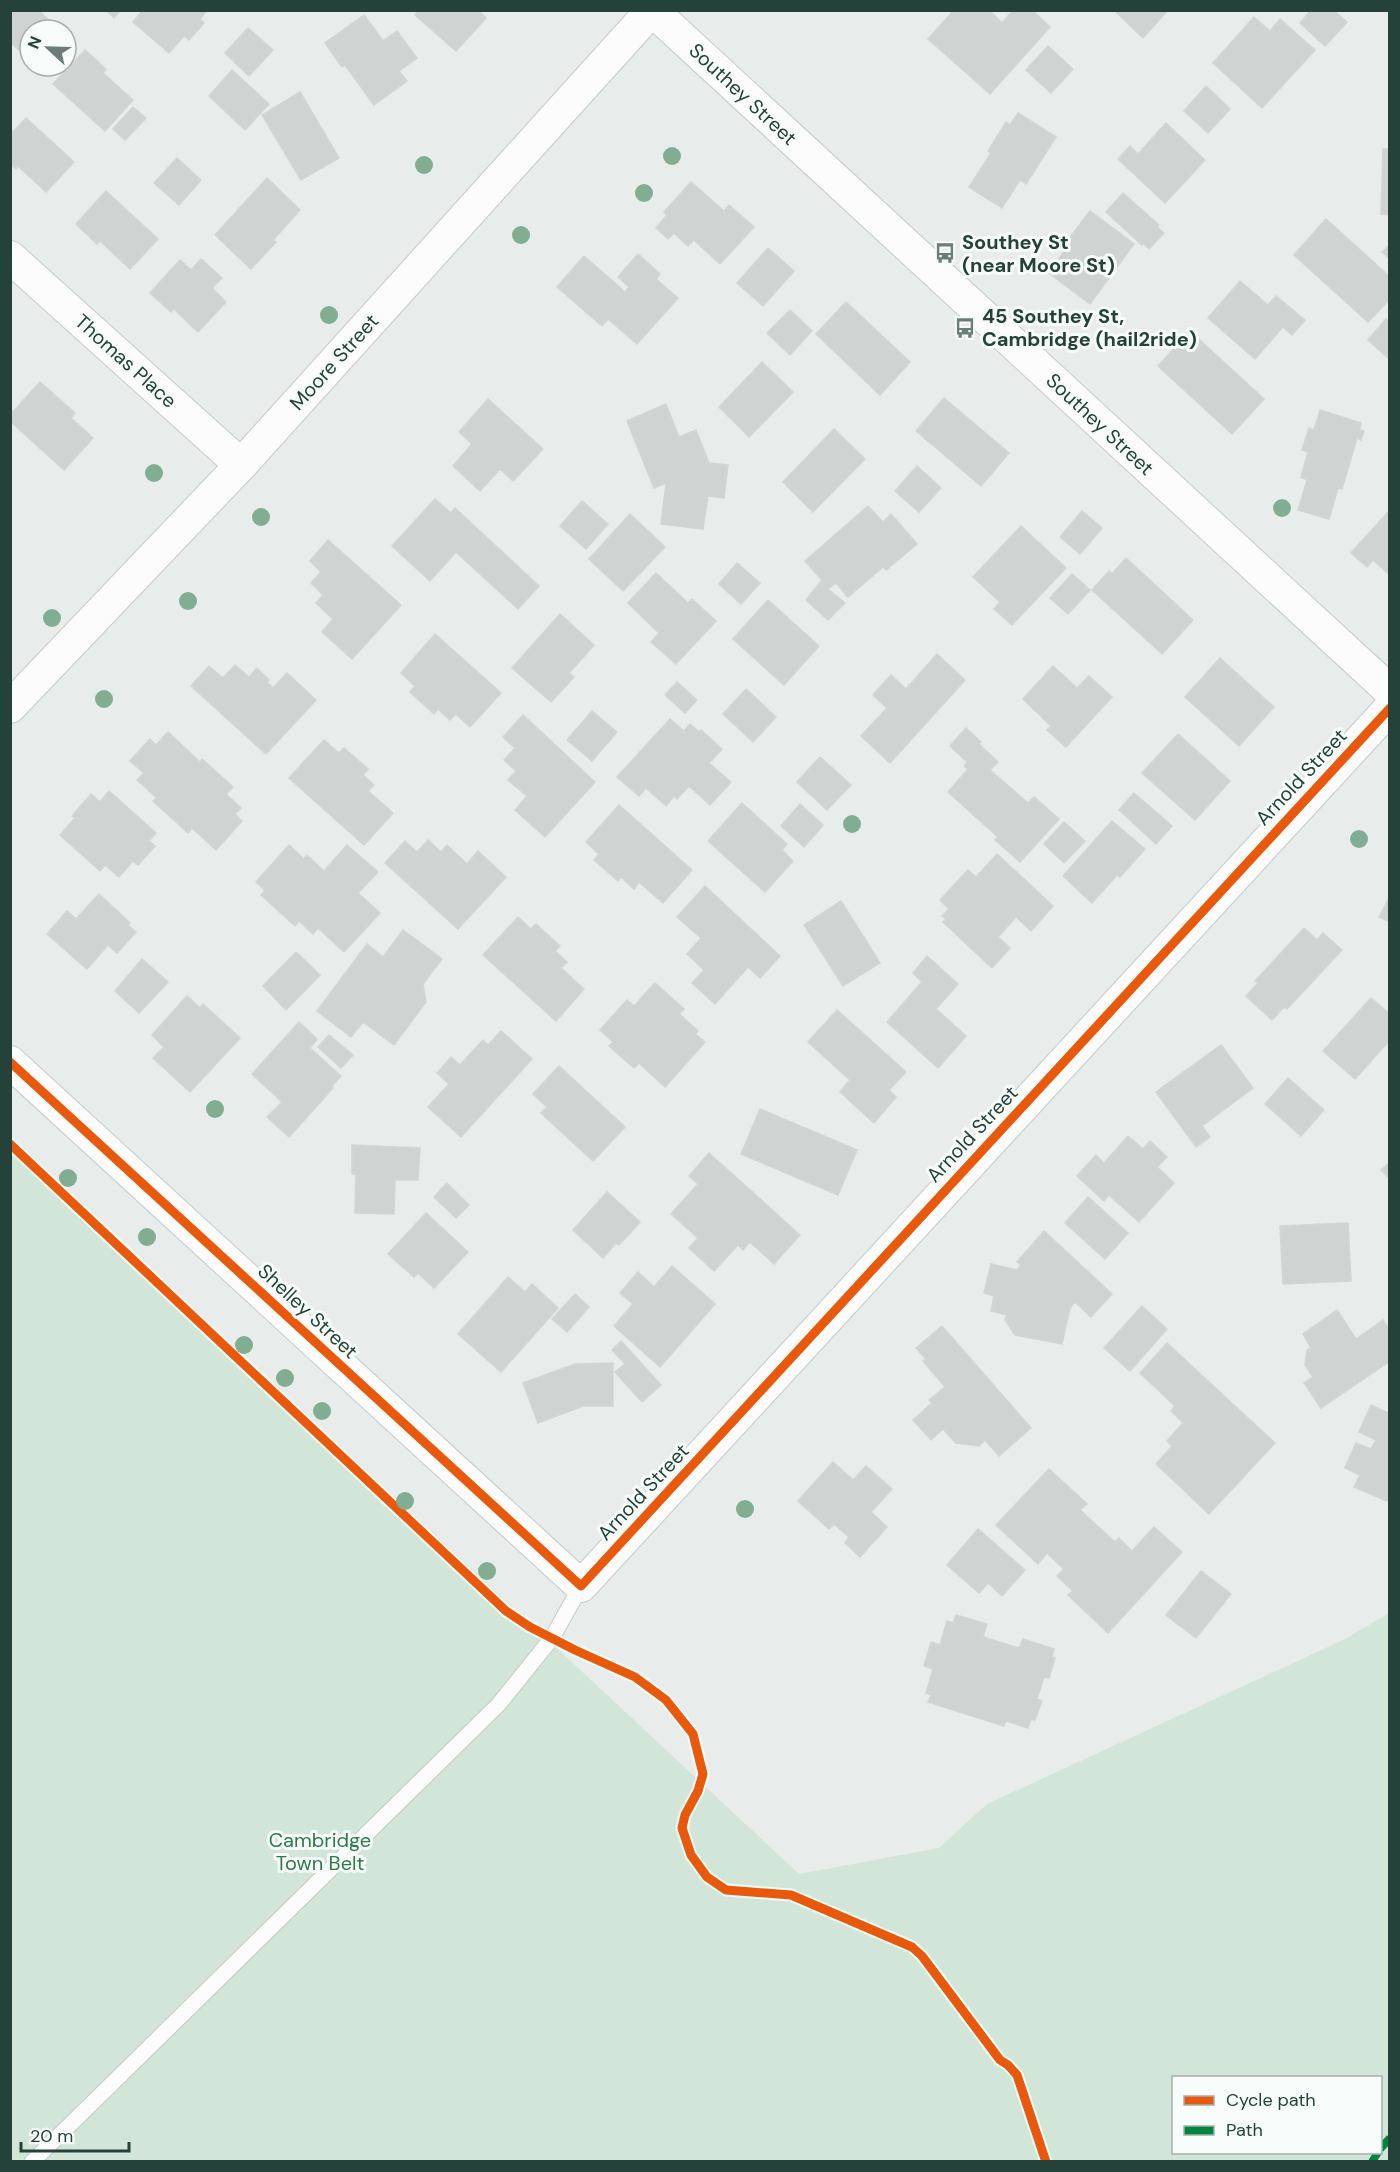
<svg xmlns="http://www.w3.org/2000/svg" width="1400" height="2172" viewBox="0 0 1400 2172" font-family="'DM Sans',sans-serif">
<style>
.green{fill:#d1e6d8;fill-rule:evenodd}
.building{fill:#cfd4d2;stroke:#d1d6d4;stroke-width:1.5}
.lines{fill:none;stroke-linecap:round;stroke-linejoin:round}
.service-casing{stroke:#c5cac8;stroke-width:17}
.minor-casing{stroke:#c5cac8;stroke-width:34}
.service{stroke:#fcfcfc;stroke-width:15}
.minor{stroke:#fcfcfc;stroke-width:32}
.quiet{stroke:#00873e;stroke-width:8;stroke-dasharray:15 8;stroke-linecap:butt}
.cycleway-casing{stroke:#f7fbf9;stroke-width:13}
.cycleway{stroke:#e8590c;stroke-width:9}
.tree{fill:#81ae93}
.labels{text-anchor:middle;stroke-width:6;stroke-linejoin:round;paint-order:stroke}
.street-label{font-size:20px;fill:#24423a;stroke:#f7fbf9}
.poi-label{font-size:20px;font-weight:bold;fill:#24423a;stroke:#f7fbf9;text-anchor:start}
.park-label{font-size:20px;fill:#2d7a4b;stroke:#f7fbf9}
</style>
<rect width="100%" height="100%" fill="#e8edeb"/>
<path class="green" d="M10 1138 799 1874 939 1848 987 1804 1343 1640 1389 1613V2161H11ZM1174 2078H1380V2152H1174Z"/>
<g class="building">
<path d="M10 10H38L53 24 48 30H30V49L25 55 10 42Z"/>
<path d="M106 10H121L114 18Z"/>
<path d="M143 10H207L200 19 204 23 189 40 184 36 169 53 133 22Z"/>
<path d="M419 10H478L486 18 456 51 415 15Z"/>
<path d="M954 10H989L1002 23 1013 10H1032L1050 27 990 94 928 39Z"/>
<path d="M1114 10H1168L1143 38Z"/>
<path d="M1311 10H1333L1347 22 1325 46 1300 23Z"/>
<path d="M364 15 383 41 397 31 417 58 399 71 407 81 374 105 345 65 342 67 325 43Z"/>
<path d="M1254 17 1270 31 1280 19 1315 50 1262 108 1213 63Z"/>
<path d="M248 28 273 50 249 76 225 53Z"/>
<path d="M1048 46 1073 69 1051 93 1026 70Z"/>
<path d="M85 50 106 69 103 73 133 100 105 131 53 84Z"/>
<path d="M232 70 269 104 245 130 209 96Z"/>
<path d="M1206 86 1230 109 1208 133 1184 111Z"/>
<path d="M300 92 339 158 301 180 262 115Z"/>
<path d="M133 107 146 118 125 140 113 129Z"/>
<path d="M1018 113 1056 137 1026 184 1020 180 1002 208 969 187 991 153 988 151 1006 122 1010 125Z"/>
<path d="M26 118 74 162 46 192 18 166 16 169 10 164V135Z"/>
<path d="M1166 123 1205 160 1165 203 1118 159 1130 146 1138 154Z"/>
<path d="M1383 149H1390V215L1381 214Z"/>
<path d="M177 158 201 180 179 205 154 183Z"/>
<path d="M267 178 300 210 273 240 276 242 251 269 215 235Z"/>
<path d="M691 182 724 211 729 205 754 227 720 264 694 240 688 246 674 233 668 239 656 228 667 215 664 212Z"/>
<path d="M106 191 158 239 130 269 100 241 97 244 76 224Z"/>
<path d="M1123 193 1159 225 1157 227 1164 233 1149 249 1143 243 1142 245 1106 212Z"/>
<path d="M1090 211 1134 244 1090 304 1049 273 1064 251 1061 249Z"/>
<path d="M1326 219 1390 277V299L1368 322 1294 255Z"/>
<path d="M1390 245V259L1382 252Z"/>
<path d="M768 248 794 271 763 306 737 283Z"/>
<path d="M638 254 660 274 656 279 678 298 637 344 608 319 602 326 557 287 584 256 625 292 629 287 618 277Z"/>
<path d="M201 259 222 278 212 288 226 302 198 332 174 309 171 312 150 293 180 260 191 270Z"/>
<path d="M1240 281 1268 305 1276 296 1305 320 1292 335 1283 327 1255 359 1208 318Z"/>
<path d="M846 302 910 362 880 395 816 334Z"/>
<path d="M790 310 812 331 790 355 767 333Z"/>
<path d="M1386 319 1390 322V360L1368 340Z"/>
<path d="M1190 331 1264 399 1232 434 1158 366Z"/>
<path d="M762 362 793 392 749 437 719 407Z"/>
<path d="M40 382 75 413 71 418 93 438 64 470 10 421V415Z"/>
<path d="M944 398 1009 453 981 486 916 431Z"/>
<path d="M488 399 543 449 513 481 500 469 480 491 453 466 472 444 459 432Z"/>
<path d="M666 404 679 437 696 430 709 463 728 465 724 498 708 496 703 529 661 524 666 483 654 488 627 421Z"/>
<path d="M1320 410 1361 423 1360 430 1364 431 1361 440 1357 438 1342 489 1338 488 1329 519 1298 510 1307 480 1301 477 1308 452 1302 450 1309 428 1314 430Z"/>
<path d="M834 429 865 459 813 512 783 482Z"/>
<path d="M917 466 941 488 919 512 895 491Z"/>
<path d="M435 499 451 513 455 508 539 586 518 609 456 552 430 581 392 546Z"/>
<path d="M582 501 608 524 586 549 560 526Z"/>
<path d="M868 506 883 522 891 514 917 544 886 570 883 567 848 597 836 583 828 589 845 603 828 620 806 600 822 580 805 561Z"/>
<path d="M1390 510V575L1373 560 1367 567 1351 553Z"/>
<path d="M1082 511 1102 528 1080 554 1060 537Z"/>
<path d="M630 514 665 547 623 591 589 559Z"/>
<path d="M1021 526 1066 568 1012 625 994 609 1000 602 973 577Z"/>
<path d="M328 540 401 605 352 659 322 632 333 619 316 603 323 595 311 583 321 572 310 561Z"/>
<path d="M1126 558 1193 620 1162 654 1092 590 1109 571 1112 574Z"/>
<path d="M737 563 760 583 741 604 719 584Z"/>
<path d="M656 573 688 603 692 599 716 621 676 664 651 642 659 633 628 603Z"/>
<path d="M1072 574 1090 590 1068 614 1050 598Z"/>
<path d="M768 600 819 646 784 685 733 639Z"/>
<path d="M560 614 594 645 569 673 574 677 551 702 512 668Z"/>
<path d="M435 634 501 693 470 727 456 714 450 720 438 709 434 714 410 692 415 686 401 673Z"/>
<path d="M937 654 965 680 890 763 861 736 887 708 873 695 891 675 906 689Z"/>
<path d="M1220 658 1274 707 1239 746 1185 697Z"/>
<path d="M235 665 249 677 257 668 269 680 267 682 273 688 287 673 316 700 266 754 191 686 209 666 223 678Z"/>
<path d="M1053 666 1077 688 1089 676 1112 697 1066 747 1047 730 1051 726 1023 699Z"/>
<path d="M677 682 697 700 685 713 665 695Z"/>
<path d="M746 689 776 717 753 742 723 714Z"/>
<path d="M592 711 617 732 592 761 567 740Z"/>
<path d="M523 715 595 782 545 837 515 810 527 796 508 780 516 771 504 760 515 748 503 737Z"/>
<path d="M670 719 684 731 690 724 699 732 701 730 722 749 709 763 731 782 710 805 689 786 677 799 674 796 666 806 646 788 639 796 617 777Z"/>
<path d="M966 728 981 742 979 744 998 762 990 770 1028 803 1034 797 1059 819 1020 862 995 840 998 837 948 792 968 769 964 766 967 762 950 746Z"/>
<path d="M168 732 200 762 202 759 233 787 226 794 241 808 235 814 242 821 216 850 192 828 188 833 153 801 157 798 137 780 144 773 130 761 150 739 156 745Z"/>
<path d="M1178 734 1230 781 1195 820 1142 773Z"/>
<path d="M324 740 339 753 344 748 368 769 363 775 374 785 368 791 393 813 364 845 289 778Z"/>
<path d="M820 757 851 785 827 810 797 782Z"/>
<path d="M109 791 156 833 149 841 155 846 138 865 133 861 119 877 105 865 100 871 60 835 75 818 72 816 91 794 100 802Z"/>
<path d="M1134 793 1172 826 1156 844 1119 810Z"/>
<path d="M742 803 787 844 782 850 793 861 765 892 708 841Z"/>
<path d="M800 804 823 825 804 847 781 826Z"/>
<path d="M619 805 692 870 663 903 639 882 634 889 621 877 618 881 594 860 599 854 586 842Z"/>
<path d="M1112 821 1145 849 1120 877 1117 875 1092 903 1063 876Z"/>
<path d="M1064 822 1085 841 1064 863 1044 844Z"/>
<path d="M428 840 441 852 447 845 467 864 478 851 506 877 458 929 385 863 405 841 417 852Z"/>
<path d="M289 845 304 859 307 855 324 871 347 845 378 872 358 893 380 913 344 952 318 928 313 934 299 921 295 926 261 895 265 890 256 882Z"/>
<path d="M997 854 1053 906 1031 931 1016 917 998 937 1010 948 992 968 943 922 946 919 942 916 949 909 940 900 968 870 976 877Z"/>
<path d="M705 886 780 956 760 978 748 967 715 1004 692 983 704 970 687 954 701 938 677 917Z"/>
<path d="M99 894 130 923 128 925 136 932 117 953 108 945 87 969 47 934 67 911 76 919Z"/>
<path d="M1390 896V922L1379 917Z"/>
<path d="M841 901 880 963 843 986 804 925Z"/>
<path d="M518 917 531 929 536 924 560 946 555 951 567 962 561 968 584 989 556 1021 483 955Z"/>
<path d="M1304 928 1317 940 1323 933 1342 950 1287 1009 1284 1007 1272 1020 1246 996 1258 983 1255 981Z"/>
<path d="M403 930 442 959 423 984 426 1002 394 1045 363 1022 351 1037 317 1011 367 944 383 957Z"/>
<path d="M296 952 320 975 286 1010 263 986Z"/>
<path d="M927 956 958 984 936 1009 966 1036 938 1068 887 1022 922 982 913 973Z"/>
<path d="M142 959 168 982 139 1013 115 991Z"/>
<path d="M655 983 684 1009 679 1014 698 1031 695 1034 705 1042 665 1087 639 1063 634 1068 609 1046 613 1042 600 1030 627 1000 634 1006Z"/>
<path d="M187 996 200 1008 203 1004 240 1038 190 1092 153 1058 164 1047 152 1035Z"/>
<path d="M1371 998 1390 1014V1040L1355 1079 1323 1051Z"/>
<path d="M837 1010 906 1072 889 1090 896 1097 874 1123 840 1092 850 1080 808 1042Z"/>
<path d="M299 1022 317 1039 310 1048 341 1076 331 1087 333 1088 289 1137 267 1117 282 1102 252 1074Z"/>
<path d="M501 1031 532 1059 461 1137 428 1107 449 1084 437 1073 451 1057 460 1065 483 1040 488 1045Z"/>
<path d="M329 1035 353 1055 341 1068 318 1047Z"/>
<path d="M1221 1045 1253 1088 1202 1126 1210 1137 1196 1147 1156 1092Z"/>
<path d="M559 1066 625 1127 593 1161 541 1113 547 1107 533 1094Z"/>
<path d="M1288 1078 1324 1110 1301 1136 1265 1104Z"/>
<path d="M760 1109 857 1150 838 1195 741 1154Z"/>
<path d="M1128 1136 1143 1149 1150 1141 1167 1157 1157 1167 1174 1183 1139 1222 1109 1195 1104 1201 1077 1176 1096 1155 1104 1163Z"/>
<path d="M352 1145 420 1148 418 1180H395L394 1214 355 1213 356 1174H352Z"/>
<path d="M709 1153 800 1235 774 1264 750 1242 743 1250 738 1245 714 1271 689 1248 698 1238 671 1214 698 1184 689 1176Z"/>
<path d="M1390 1162V1179L1381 1170Z"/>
<path d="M447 1183 469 1205 456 1218 434 1197Z"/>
<path d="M607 1192 640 1222 619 1245 616 1243 603 1258 573 1230Z"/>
<path d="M1088 1197 1128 1233 1105 1259 1065 1223Z"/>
<path d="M426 1213 468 1252 434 1288 418 1273 414 1277 388 1254Z"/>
<path d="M1348 1223 1351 1281 1283 1284 1280 1226Z"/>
<path d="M1044 1231 1112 1294 1091 1317 1075 1302 1070 1308 1062 1344 1015 1335 1005 1320 1007 1315 991 1311 994 1296 984 1293 991 1264 1017 1270 1021 1265 1017 1262Z"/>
<path d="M672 1266 715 1304 660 1367 614 1326 633 1304 620 1293 638 1272 654 1287Z"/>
<path d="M508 1277 525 1292 532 1284 558 1308 501 1372 458 1334Z"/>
<path d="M575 1294 589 1307 567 1332 552 1319Z"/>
<path d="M1142 1306 1167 1329 1130 1371 1104 1348Z"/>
<path d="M1337 1310 1356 1339 1383 1320 1390 1331V1361L1321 1408 1304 1383 1313 1377 1305 1365 1307 1350 1311 1348 1303 1334Z"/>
<path d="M942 1326 1031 1428 999 1456 985 1440 979 1446 956 1443 943 1429 931 1440 913 1420 932 1403 929 1400 945 1387 923 1361 926 1359 916 1348Z"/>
<path d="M621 1341 661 1385 642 1402 615 1372 625 1364 612 1350Z"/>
<path d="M1167 1343 1275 1443 1209 1514 1156 1464 1172 1446 1167 1441 1183 1423 1171 1411 1175 1406 1140 1373Z"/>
<path d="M613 1363V1406H583L538 1423 523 1383 575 1364Z"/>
<path d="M1371 1405 1390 1414V1496L1387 1501 1354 1487 1360 1475 1345 1468 1356 1443 1371 1449 1376 1440 1359 1432Z"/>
<path d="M833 1462 853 1480 866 1466 892 1489 871 1512 887 1527 860 1557 845 1543 849 1537 834 1524 829 1529 798 1501Z"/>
<path d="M1049 1469 1087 1504 1080 1510 1115 1542 1119 1538 1132 1551 1154 1527 1182 1552 1108 1633 1068 1595 1073 1591 1057 1576 1064 1569 1047 1553 1038 1564 996 1525Z"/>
<path d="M978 1529 1025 1570 1002 1596 988 1583 979 1593 947 1565Z"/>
<path d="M1201 1571 1231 1594 1196 1638 1166 1615Z"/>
<path d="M956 1615 987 1624 983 1637 1019 1648 1023 1639 1054 1649 1052 1657 1055 1658 1049 1678 1044 1677 1037 1699 1042 1701 1035 1720 1031 1719 1028 1728 1006 1721 1004 1726 928 1702 931 1695 926 1693 933 1669 924 1666 931 1642 940 1645 947 1621 953 1623Z"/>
</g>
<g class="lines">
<g class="service-casing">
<path id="service" d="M32 2162 499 1704 552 1638 581 1586"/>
</g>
<g class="minor-casing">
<g id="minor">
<path d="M652 10 1390 691"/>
<path d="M10 257 241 465"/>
<path d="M10 707 241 465 652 10"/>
<path d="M10 1062 581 1586 1390 708"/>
</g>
</g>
<use href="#service" class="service"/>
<use href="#minor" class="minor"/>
<g class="quiet">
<path d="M1380 2149 1390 2138"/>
<path d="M1372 2162 1378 2152"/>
</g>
<g class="cycleway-casing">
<g id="cycleway">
<path d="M10 1062 581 1586 1390 708"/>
<path d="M10 1144 506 1611 530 1627 575 1650 635 1677 666 1700 693 1734 703 1774 698 1791 685 1815 682 1828 691 1855 707 1877 726 1890 791 1895 912 1947 922 1956 1000 2060 1008 2065 1017 2075 1046 2162"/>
</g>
</g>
<use href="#cycleway" class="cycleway"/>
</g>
<g class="tree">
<circle cx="672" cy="156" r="9"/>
<circle cx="424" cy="165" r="9"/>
<circle cx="644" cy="193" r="9"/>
<circle cx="521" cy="235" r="9"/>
<circle cx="329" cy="315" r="9"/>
<circle cx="154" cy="473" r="9"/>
<circle cx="1282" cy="508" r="9"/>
<circle cx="261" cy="517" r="9"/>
<circle cx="188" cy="601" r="9"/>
<circle cx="52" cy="618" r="9"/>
<circle cx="104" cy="699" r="9"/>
<circle cx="852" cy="824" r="9"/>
<circle cx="1359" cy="839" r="9"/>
<circle cx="215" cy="1109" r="9"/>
<circle cx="68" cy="1178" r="9"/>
<circle cx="147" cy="1237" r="9"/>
<circle cx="244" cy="1345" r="9"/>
<circle cx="285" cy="1378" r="9"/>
<circle cx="322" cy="1411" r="9"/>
<circle cx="405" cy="1501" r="9"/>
<circle cx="745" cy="1509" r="9"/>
<circle cx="487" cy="1571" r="9"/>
</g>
<defs>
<g id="bus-bare" transform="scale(1.62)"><path d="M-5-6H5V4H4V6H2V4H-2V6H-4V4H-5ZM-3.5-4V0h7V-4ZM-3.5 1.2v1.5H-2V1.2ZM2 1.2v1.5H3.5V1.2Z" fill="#697e78" stroke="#f7fbf9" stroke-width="2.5" paint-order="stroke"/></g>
</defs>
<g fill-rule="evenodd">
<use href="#bus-bare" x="945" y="253"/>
<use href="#bus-bare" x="965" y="328"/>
</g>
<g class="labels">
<g class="street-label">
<text transform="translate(743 94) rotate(43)" y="7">Southey Street</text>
<text transform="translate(126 361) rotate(42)" y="7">Thomas Place</text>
<text transform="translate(334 362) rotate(-48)" y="7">Moore Street</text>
<text transform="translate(1100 424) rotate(43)" y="7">Southey Street</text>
<text transform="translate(1301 777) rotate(-47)" y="7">Arnold Street</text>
<text transform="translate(972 1134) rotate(-47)" y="7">Arnold Street</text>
<text transform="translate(308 1311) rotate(43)" y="7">Shelley Street</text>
<text transform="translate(643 1492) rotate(-47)" y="7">Arnold Street</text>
</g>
<g class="poi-label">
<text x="962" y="249">Southey St<tspan x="962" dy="23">(near Moore St)</tspan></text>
<text x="982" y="323">45 Southey St,<tspan x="982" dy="23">Cambridge (hail2ride)</tspan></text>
</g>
<g class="park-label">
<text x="320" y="1847">Cambridge<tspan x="320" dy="23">Town Belt</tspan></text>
</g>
</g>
<rect width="1400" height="2172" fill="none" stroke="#24423a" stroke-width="24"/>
<rect x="1172" y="2076" width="210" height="78" fill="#f7fbf9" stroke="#a3b1ad" stroke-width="1.5"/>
<rect x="1184" y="2096" width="30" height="9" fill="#e8590c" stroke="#a3b1ad" stroke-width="1.5"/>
<text x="1226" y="2106" font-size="18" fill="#24423a">Cycle path</text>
<rect x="1184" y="2126" width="30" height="9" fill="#00873e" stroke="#a3b1ad" stroke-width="1.5"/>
<text x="1226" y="2136" font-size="18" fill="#24423a">Path</text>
<g transform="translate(48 48) rotate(292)"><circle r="28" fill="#f7fbf9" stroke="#a3b1ad" stroke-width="1.5"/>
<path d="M0-4.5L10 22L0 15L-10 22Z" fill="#697e78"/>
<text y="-9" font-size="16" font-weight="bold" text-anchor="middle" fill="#24423a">N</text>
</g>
<path d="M21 2142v9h108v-9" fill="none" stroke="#24423a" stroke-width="3"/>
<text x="30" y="2142" font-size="18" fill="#24423a" stroke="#f7fbf9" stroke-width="4.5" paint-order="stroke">20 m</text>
</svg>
